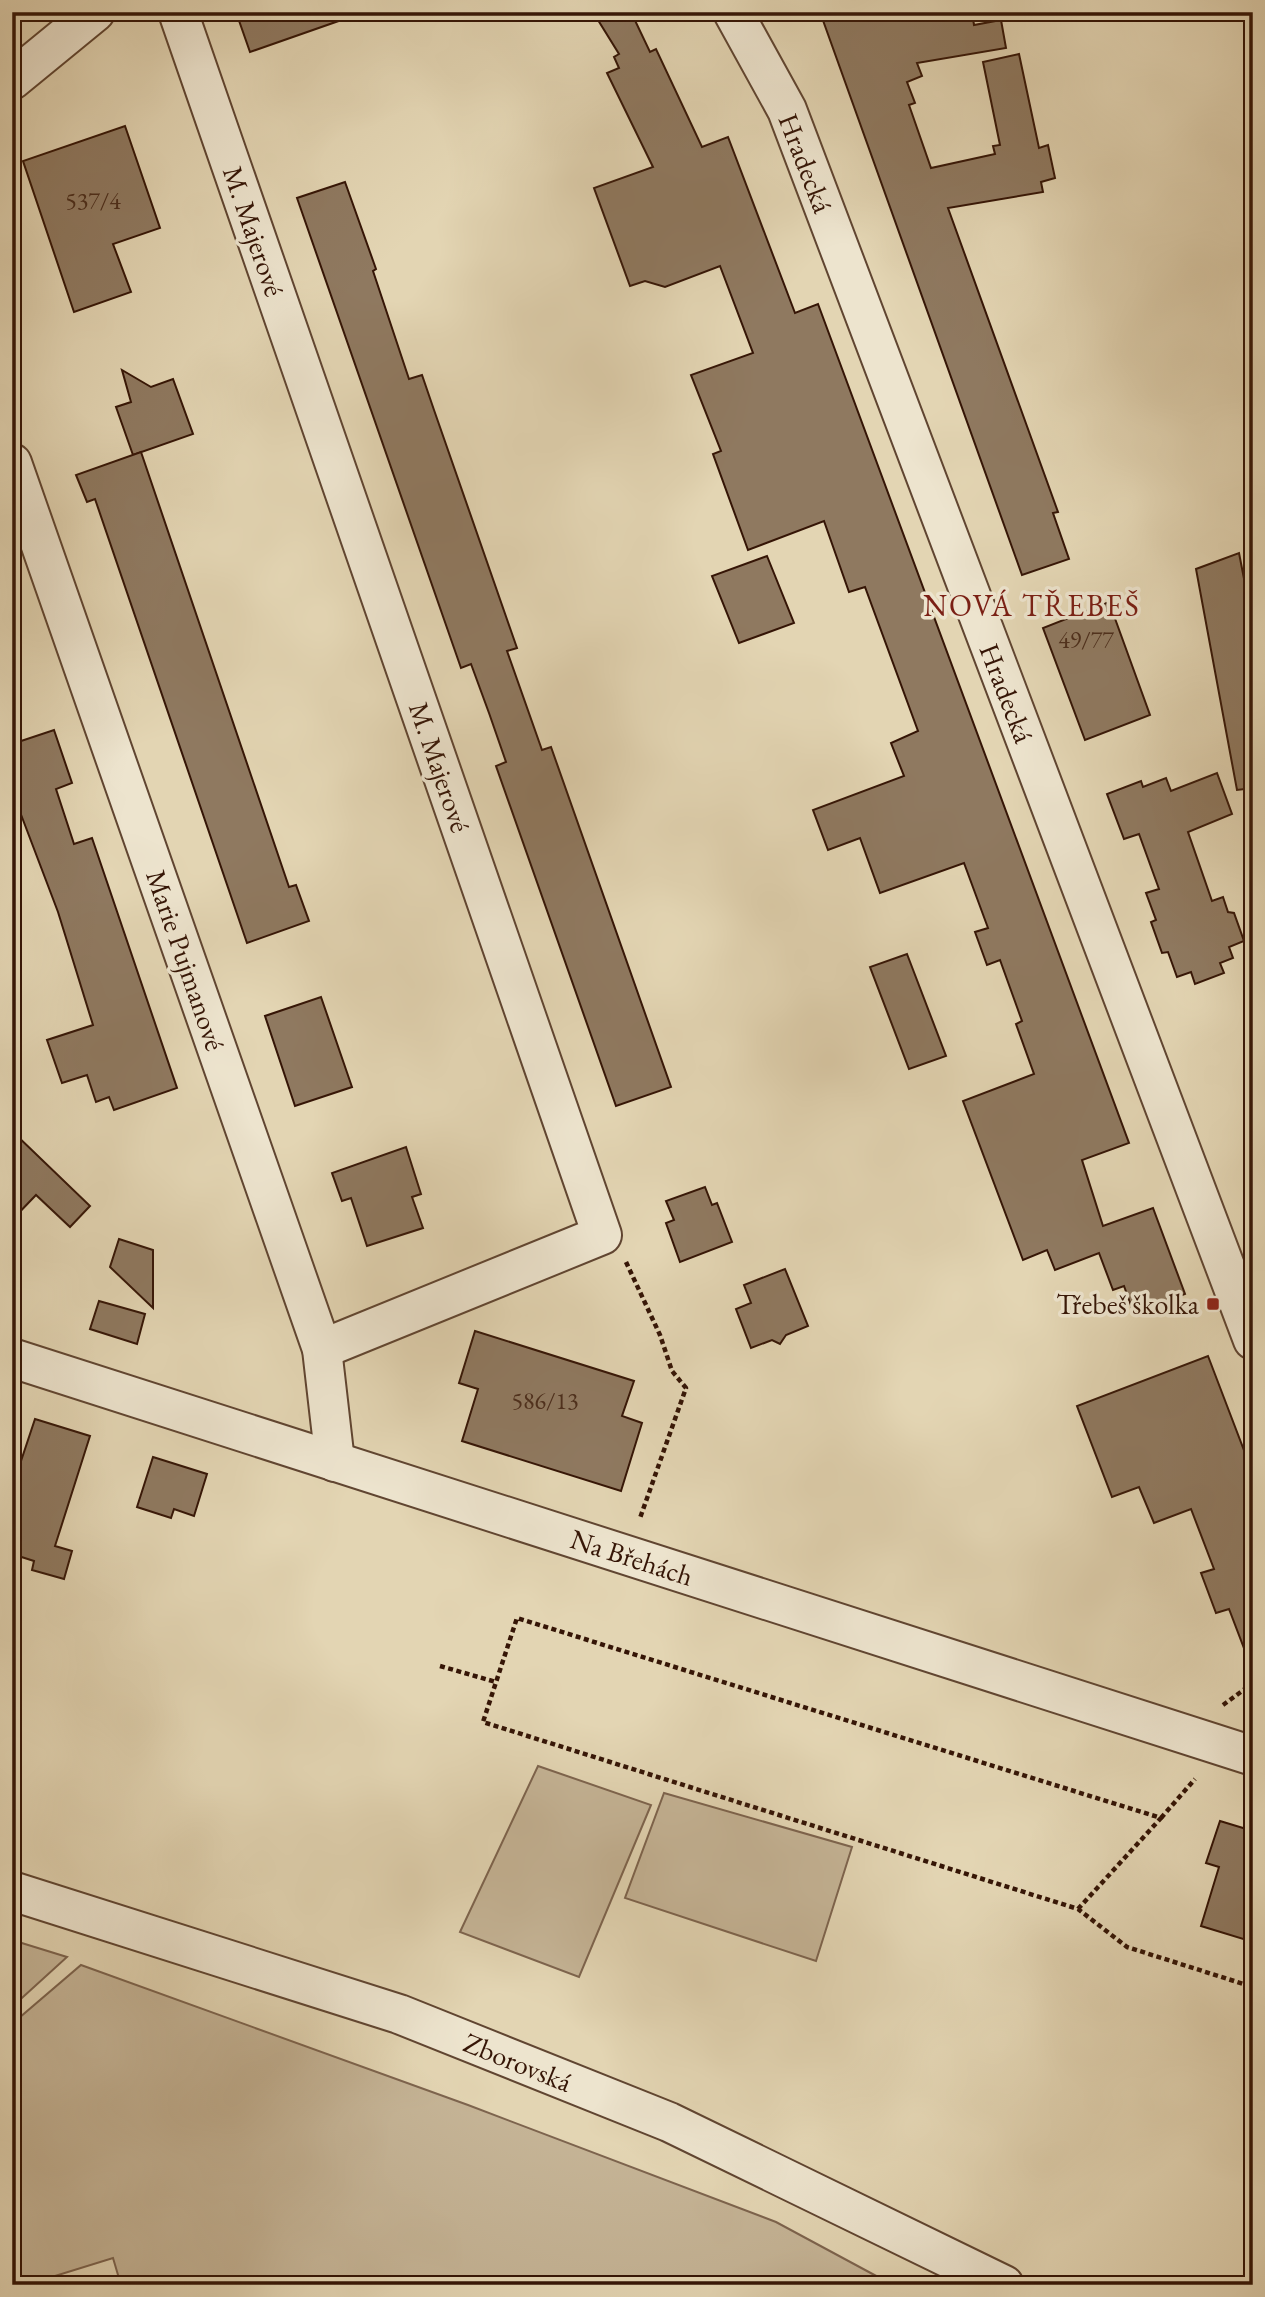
<svg xmlns="http://www.w3.org/2000/svg" width="1265" height="2297" viewBox="0 0 1265 2297" font-family="'EB Garamond',serif">
<style>
.green{fill:#c5b496;stroke:#7d644e;stroke-width:2}
.building{fill:#8f7960;stroke:#351506;stroke-width:2}
.lines{fill:none;stroke-linecap:round;stroke-linejoin:round}
.minor-casing{stroke:#604531;stroke-width:42}
.path{stroke:#351506;stroke-width:4.5;stroke-dasharray:5 3.5;stroke-linecap:butt}
.minor{stroke:#ede4ce;stroke-width:38}
.poi-dot{fill:#8f2418;stroke:#ede4ce;stroke-width:2.5}
.labels{text-anchor:middle;stroke-width:7;stroke-linejoin:round;paint-order:stroke}
.number-label{font-size:24px;fill:#4c2e1c}
.street-label{font-size:28px;fill:#351506;stroke:#ede4ce}
.poi-label{font-size:28px;fill:#351506;stroke:#ede4ce;text-anchor:end}
.neighbourhood-label{font-size:30px;letter-spacing:2px;fill:#7a1f14;stroke:#ede4ce}
</style>
<rect width="100%" height="100%" fill="#e3d5b3"/>
<filter id="stains"><feTurbulence type="fractalNoise" baseFrequency=".00286" numOctaves="4"/><feColorMatrix values="0 0 0 0 .2 0 0 0 0 .09 0 0 0 0 .02 0 0 0 .5 -.17"/></filter>
<radialGradient id="worn" r=".72"><stop offset=".6" stop-color="#630" stop-opacity="0"/><stop offset="1" stop-color="#630" stop-opacity=".3"/></radialGradient>
<g class="green">
<path d="M538 1766 651 1805 579 1977 460 1932Z"/>
<path d="M664 1793 852 1847 816 1961 625 1898Z"/>
<path d="M12 1940 67 1957 12 2007Z"/>
<path d="M81 1965 468 2105 776 2222 893 2285H121L113 2258 26 2285H12V2024Z"/>
</g>
<g class="building">
<path d="M236 12H349L350 17 250 52Z"/>
<path d="M593 12H631L650 52 656 49 702 147 728 137 795 313 818 304 1129 1143 1082 1160 1103 1226 1153 1208 1185 1294 1134 1314 1124 1286 1113 1290 1099 1253 1055 1270 1047 1250 1023 1260 963 1101 1034 1074 1016 1024 1022 1021 1000 960 987 965 975 932 988 928 964 863 880 893 860 838 828 850 813 810 904 776 891 743 918 731 865 587 849 592 824 521 748 550 713 454 721 451 691 375 753 353 720 266 665 287 645 281 630 286 594 188 653 167 607 73 619 68 614 57 619 54Z"/>
<path d="M820 12H972L974 25 1001 20 1006 48 917 63 922 76 907 82 915 103 909 105 931 168 995 154 993 146 1000 145 983 62 1019 54 1039 148 1048 145 1055 178 1041 182 1043 192 948 208 1058 512 1053 513 1069 559 1022 575Z"/>
<path d="M125 126 160 228 113 244 131 292 74 312 23 161Z"/>
<path d="M345 182 376 269 373 271 409 379 422 375 434 410 517 648 507 651 542 750 551 747 671 1087 616 1106 496 766 506 762 489 713 471 664 461 668 297 198Z"/>
<path d="M122 370 151 387 173 379 193 434 133 455 116 407 131 402Z"/>
<path d="M141 452 289 887 296 885 309 921 247 943 95 499 87 502 76 475Z"/>
<path d="M1239 553 1253 625V788L1237 790 1196 569Z"/>
<path d="M767 556 794 623 739 643 712 576Z"/>
<path d="M1109 602 1150 715 1085 740 1043 628Z"/>
<path d="M54 730 72 783 56 789 74 844 92 838 177 1088 114 1110 109 1097 96 1102 87 1075 62 1083 47 1040 93 1025 58 912 20 812 12 815V744Z"/>
<path d="M1217 773 1232 814 1188 832 1212 901 1223 897 1228 912 1234 913 1244 941 1229 947 1233 958 1220 963 1224 973 1195 984 1191 972 1177 977 1168 952 1162 953 1151 922 1156 920 1146 893 1159 889 1139 834 1124 839 1107 794 1141 781 1143 787 1166 778 1171 791Z"/>
<path d="M907 954 946 1056 909 1069 870 967Z"/>
<path d="M321 997 352 1087 295 1106 265 1016Z"/>
<path d="M12 1131 90 1206 70 1227 36 1195 12 1220Z"/>
<path d="M406 1147 421 1194 412 1197 423 1228 367 1246 351 1198 342 1201 332 1173Z"/>
<path d="M705 1187 712 1205 717 1203 732 1242 680 1262 666 1223 674 1220 666 1201Z"/>
<path d="M119 1239 153 1250V1308L110 1267Z"/>
<path d="M785 1269 808 1326 786 1335 780 1344 772 1340 751 1348 736 1309 751 1303 744 1285Z"/>
<path d="M99 1301 145 1314 137 1344 90 1329Z"/>
<path d="M475 1331 634 1381 622 1416 642 1423 621 1491 462 1441 478 1389 459 1383Z"/>
<path d="M1208 1356 1253 1474V1663L1250 1664 1229 1609 1216 1613 1201 1573 1214 1569 1191 1509 1154 1523 1139 1487 1112 1497 1077 1406Z"/>
<path d="M35 1419 90 1436 55 1546 72 1551 64 1579 32 1570 34 1561 12 1554V1461L20 1464Z"/>
<path d="M153 1457 207 1474 194 1516 174 1509 171 1518 137 1507Z"/>
<path d="M1220 1821 1253 1831V1942L1201 1926 1219 1867 1206 1863Z"/>
</g>
<g class="lines">
<g class="minor-casing">
<g id="minor">
<path d="M178 12 602 1235 322 1349"/>
<path d="M733 12 787 110 1253 1340"/>
<path d="M12 80 95 12"/>
<path d="M12 463 322 1349 335 1462"/>
<path d="M12 1358 1253 1756"/>
<path d="M12 1891 399 2014 669 2122 1004 2285"/>
</g>
</g>
<g class="path">
<path d="M626 1262 660 1335 672 1371 686 1388 640 1518"/>
<path d="M440 1666 496 1682"/>
<path d="M1223 1705 1253 1683"/>
<path d="M1161 1818 1195 1779"/>
<path d="M1078 1909 1161 1818 517 1618 483 1722 1078 1909 1127 1947 1253 1987"/>
</g>
<use href="#minor" class="minor"/>
</g>
<rect class="poi-dot" x="1206" y="1297" width="14" height="14" rx="3.5"/>
<g class="labels">
<g class="number-label">
<text x="93" y="209">537/4</text>
<text x="1086" y="648">49/77</text>
<text x="545" y="1409">586/13</text>
</g>
<g class="street-label">
<text transform="translate(806 163) rotate(69)" y="10">Hradecká</text>
<text transform="translate(254 231) rotate(71)" y="10">M. Majerové</text>
<text transform="translate(1007 693) rotate(69)" y="10">Hradecká</text>
<text transform="translate(440 767) rotate(71)" y="10">M. Majerové</text>
<text transform="translate(186 960) rotate(71)" y="10">Marie Pujmanové</text>
<text transform="translate(632 1557) rotate(18)" y="10">Na Břehách</text>
<text transform="translate(518 2062) rotate(22)" y="10">Zborovská</text>
</g>
<g class="poi-label">
<text x="1199" y="1314">Třebeš školka</text>
</g>
<g class="neighbourhood-label">
<text x="1032" y="616">NOVÁ TŘEBEŠ</text>
</g>
</g>
<rect width="1265" height="2297" fill="none" stroke="#e3d5b3" stroke-width="42"/>
<rect x="14" y="14" width="1237" height="2269" fill="none" stroke="#351506" stroke-width="3.5"/>
<rect x="21" y="21" width="1223" height="2255" fill="none" stroke="#351506" stroke-width="2"/>
<rect width="100%" height="100%" filter="url(#stains)"/>
<rect width="100%" height="100%" fill="url(#worn)"/>
</svg>
